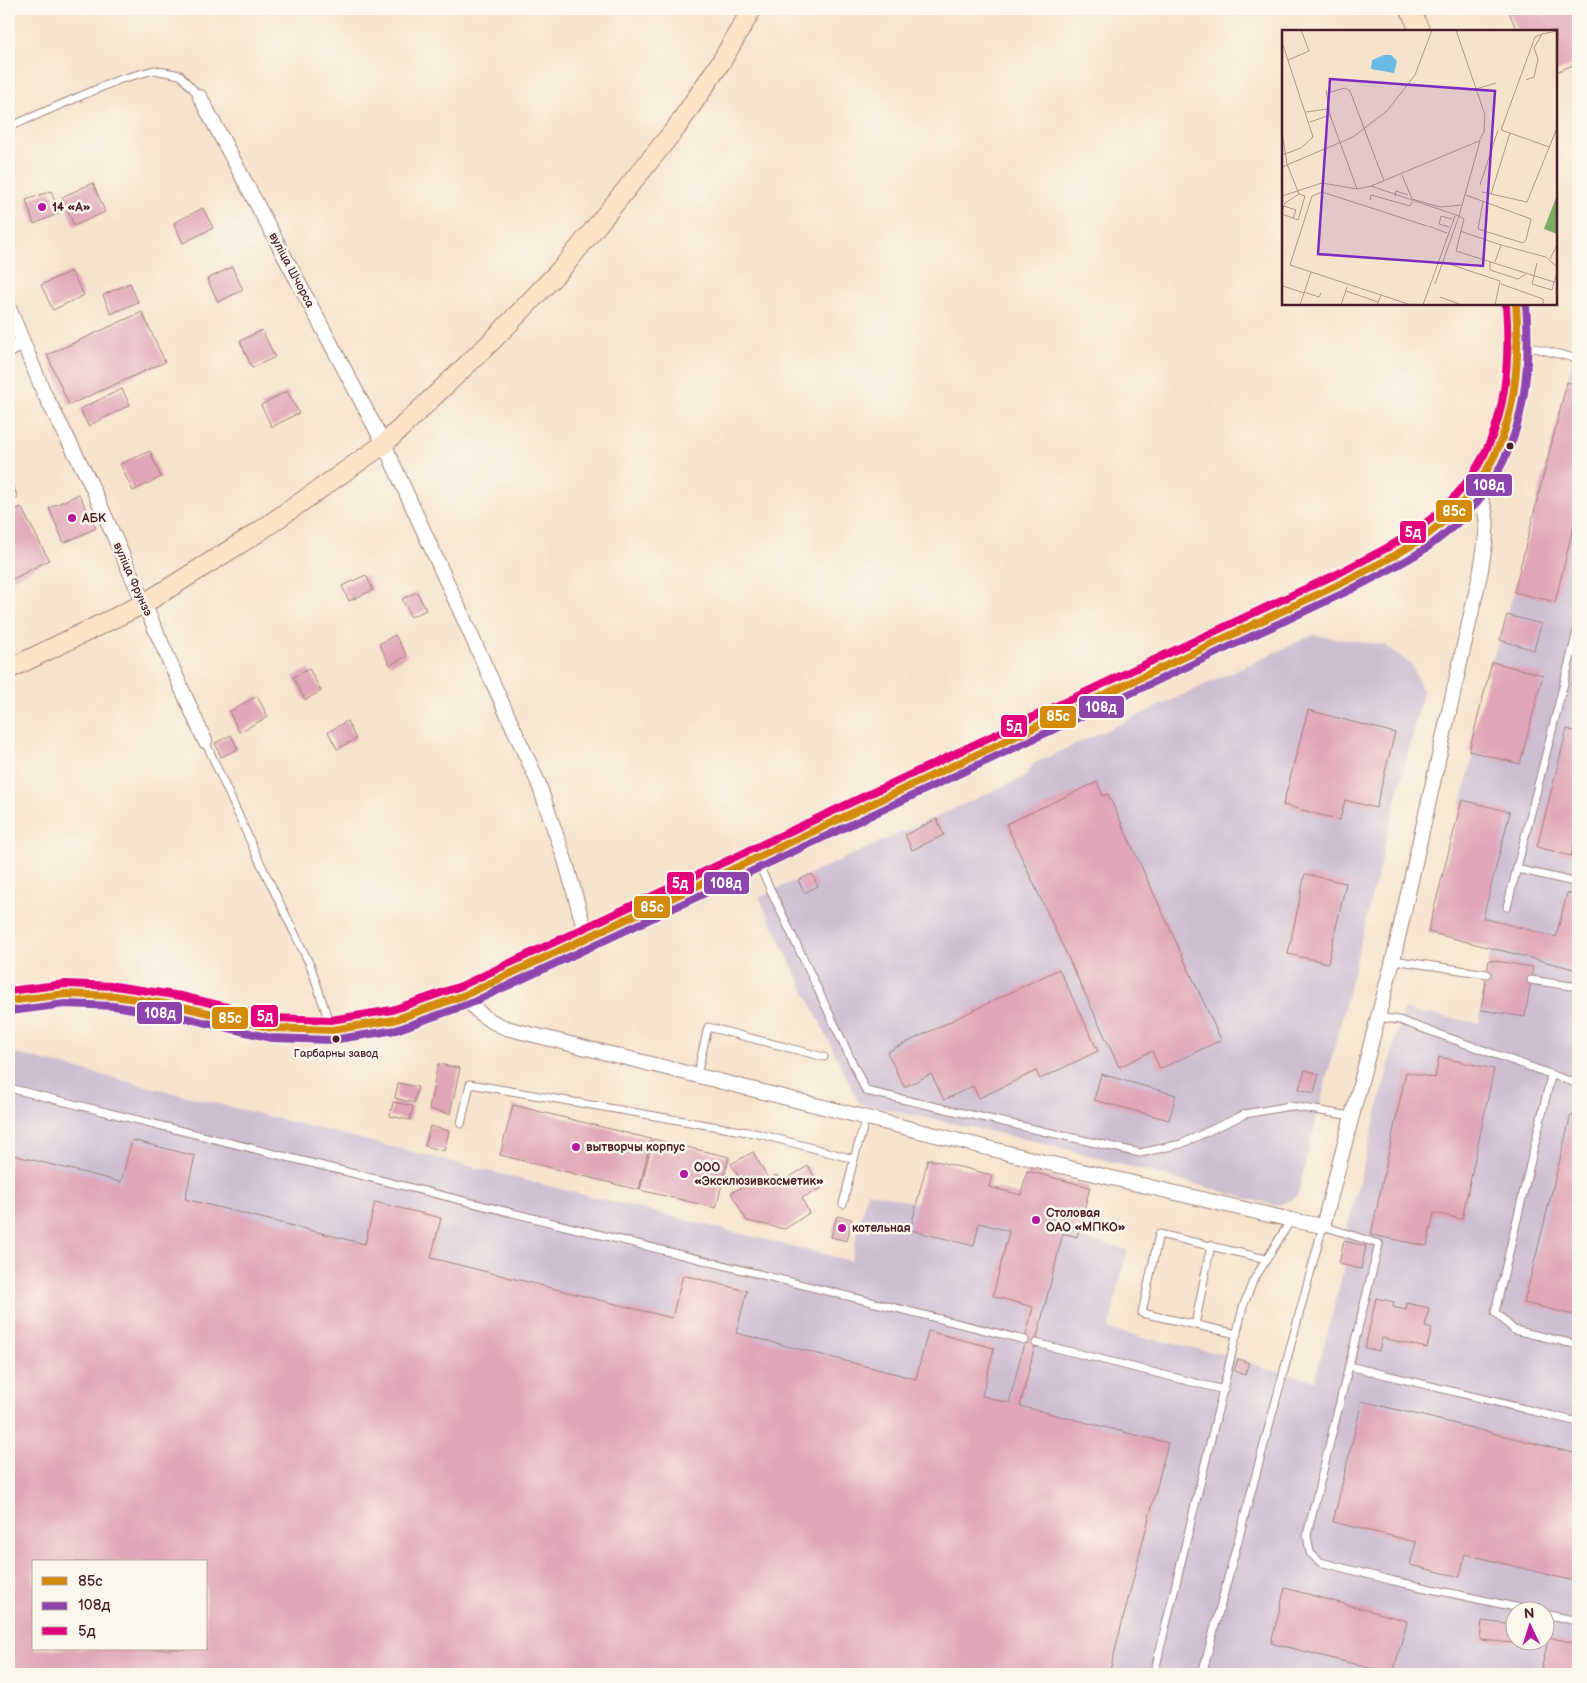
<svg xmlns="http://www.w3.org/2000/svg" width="1587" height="1683" viewBox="0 0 1587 1683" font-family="'Balsamiq Sans',sans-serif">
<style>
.industrial{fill:#cebed2;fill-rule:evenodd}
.building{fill:#e0a5b8;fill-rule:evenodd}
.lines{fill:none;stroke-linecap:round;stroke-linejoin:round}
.lane-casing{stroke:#a0817c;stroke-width:9}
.street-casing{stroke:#a0817c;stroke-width:16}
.secondary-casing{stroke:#a0817c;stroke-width:21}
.lane{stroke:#fff;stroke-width:7}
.street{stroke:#fff;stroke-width:14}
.secondary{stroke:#fee4c6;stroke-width:19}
.bus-1-casing{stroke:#fbf7ec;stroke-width:11}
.bus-2-casing{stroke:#fbf7ec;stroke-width:11}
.bus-3-casing{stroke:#fbf7ec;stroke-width:11}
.bus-1{stroke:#d48b09;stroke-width:8}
.bus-2{stroke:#8e44ad;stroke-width:8}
.bus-3{stroke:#e5007d;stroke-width:8}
.poi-dot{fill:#b5179e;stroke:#fbf7ec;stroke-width:2}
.bus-dot{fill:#4a1f2b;stroke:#fbf7ec;stroke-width:2}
.labels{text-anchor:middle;stroke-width:5;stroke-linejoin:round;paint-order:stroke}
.bus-label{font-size:11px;fill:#4a1f2b;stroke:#fbf7ec}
.poi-label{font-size:12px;font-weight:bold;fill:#4a1f2b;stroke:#fbf7ec;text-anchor:start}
.street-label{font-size:12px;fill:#4a1f2b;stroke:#fbf7ec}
.inset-road{fill:none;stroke:#b1958c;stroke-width:1}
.view{fill:#7b2cbf;fill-opacity:0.15;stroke:#7b2cbf;stroke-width:2.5}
.inset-edge{fill:none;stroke:#4a1f2b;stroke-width:2.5}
.line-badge{stroke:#fbf7ec;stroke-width:2}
.badge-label{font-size:14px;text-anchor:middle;font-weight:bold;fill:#fff}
</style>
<rect width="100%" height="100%" fill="#fbf7ec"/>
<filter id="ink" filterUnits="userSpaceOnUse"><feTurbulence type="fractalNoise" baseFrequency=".02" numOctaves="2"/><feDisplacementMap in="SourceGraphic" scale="10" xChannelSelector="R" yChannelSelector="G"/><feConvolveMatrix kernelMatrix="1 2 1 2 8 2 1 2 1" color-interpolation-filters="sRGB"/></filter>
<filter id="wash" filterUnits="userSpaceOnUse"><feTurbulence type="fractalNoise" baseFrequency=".0096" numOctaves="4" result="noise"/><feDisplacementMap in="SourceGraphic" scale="20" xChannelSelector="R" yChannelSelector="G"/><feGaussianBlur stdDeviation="1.12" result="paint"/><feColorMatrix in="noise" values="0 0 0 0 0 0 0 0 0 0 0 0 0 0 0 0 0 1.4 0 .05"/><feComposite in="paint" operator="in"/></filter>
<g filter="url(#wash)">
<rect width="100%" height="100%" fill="#f6e3cc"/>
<g class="industrial">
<path d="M1578 339V1674H9V1052L851 1261 867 1192 916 1203 928 1159 992 1175 989 1187 1021 1195 1027 1171 1090 1187 1077 1237 1127 1250 1108 1330 1232 1356 1265 1369 1315 1380 1345 1265 1339 1264 1344 1241 1403 1010 1479 1023 1491 948 1428 932 1474 753 1469 751 1492 662 1514 592ZM34 1562H206V1649H34ZM1514 1610H1544V1640H1514Z"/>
<path d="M1313 635 1385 645 1412 665 1423 692 1297 1197 1276 1206 1038 1142 859 1103 759 897 1026 776 1033 764Z"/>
</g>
<g id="blocks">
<g class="building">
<path d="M1508 9H1578V63L1556 72V31H1517Z"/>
<path d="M93 183 105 212 74 226 62 197Z"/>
<path d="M51 191 59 213 34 224 26 200Z"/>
<path d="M203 208 213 228 183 243 174 223Z"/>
<path d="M232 267 243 290 218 302 207 279Z"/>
<path d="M71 271 84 295 53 310 41 285Z"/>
<path d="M130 283 138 302 111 314 103 295Z"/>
<path d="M142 312 165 362 69 405 47 355Z"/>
<path d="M262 330 275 357 252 368 240 341Z"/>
<path d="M1567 382 1578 385V508L1555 602 1514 592Z"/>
<path d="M122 389 130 405 88 426 80 409Z"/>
<path d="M287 391 299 413 272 427 261 405Z"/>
<path d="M150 451 161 477 133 491 120 464Z"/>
<path d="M9 478 18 497 9 502Z"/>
<path d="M79 494 96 528 64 543 49 508Z"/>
<path d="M21 507 49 560 9 581V513Z"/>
<path d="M366 575 373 590 349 601 342 586Z"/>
<path d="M417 592 426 610 411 617 402 599Z"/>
<path d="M1507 615 1541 624 1534 650 1500 640Z"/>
<path d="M395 635 407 656 390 665 379 644Z"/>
<path d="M1492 662 1543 675 1520 764 1469 751Z"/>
<path d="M309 669 321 691 305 700 293 677Z"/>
<path d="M257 696 268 717 239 732 229 712Z"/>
<path d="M1308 710 1395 733 1376 808 1345 800 1340 820 1283 805Z"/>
<path d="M347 721 356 739 337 749 328 732Z"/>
<path d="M1567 729 1578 732V827L1571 856 1537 847Z"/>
<path d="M231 735 238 749 221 757 215 743Z"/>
<path d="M1097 782 1103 796 1108 794 1221 1040 1160 1069 1152 1051 1119 1067 1006 824Z"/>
<path d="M1462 800 1510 812 1483 918 1556 937 1567 893 1578 895V970L1428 932Z"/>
<path d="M937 819 944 835 912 850 905 835Z"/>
<path d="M812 874 818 886 804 893 798 880Z"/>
<path d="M1305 874 1346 883 1328 963 1288 954Z"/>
<path d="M1489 960 1533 967 1525 1017 1481 1010Z"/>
<path d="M1059 969 1098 1051 1040 1079 1036 1071 979 1098 973 1086 944 1100 931 1074 904 1087 887 1052Z"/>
<path d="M1439 1057 1494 1069 1462 1219 1434 1213 1427 1246 1371 1235 1406 1072 1435 1078Z"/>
<path d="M438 1064 460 1068 450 1114 429 1109Z"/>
<path d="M1305 1070 1319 1074 1314 1093 1299 1089Z"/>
<path d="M1101 1074 1176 1095 1169 1120 1094 1100Z"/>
<path d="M398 1083 418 1087 414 1103 395 1098Z"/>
<path d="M393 1102 413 1106 410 1120 390 1116Z"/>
<path d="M513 1105 651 1139 639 1190 500 1155Z"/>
<path d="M1571 1115 1578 1117V1316L1524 1303Z"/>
<path d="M430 1126 449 1131 444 1151 425 1146Z"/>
<path d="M653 1139 729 1157 716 1208 640 1190Z"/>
<path d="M132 1140 195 1156 185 1199 365 1244 375 1202 441 1218 431 1258 672 1318 683 1275 747 1291 736 1333 916 1379 928 1331 994 1348 982 1396 1009 1403 1033 1307 993 1296 1009 1231 979 1223 974 1246 910 1230 928 1159 992 1175 989 1187 1021 1195 1027 1171 1090 1187 1077 1237 1063 1233 1020 1406 1168 1443 1109 1674H9V1154L121 1182ZM34 1562H206V1649H34Z"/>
<path d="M753 1152 769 1180 776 1175 783 1181 808 1166 821 1188 802 1198 809 1213 785 1229 747 1221 731 1193 744 1186 731 1164Z"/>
<path d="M837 1216 852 1219 847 1241 831 1237Z"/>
<path d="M1344 1241 1366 1246 1361 1269 1339 1264Z"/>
<path d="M1376 1298 1394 1302 1393 1307 1406 1310 1407 1303 1429 1308 1425 1327 1432 1328 1427 1348 1382 1338 1379 1351 1365 1348Z"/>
<path d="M1238 1359 1249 1363 1245 1375 1234 1371Z"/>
<path d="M1362 1401 1578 1454V1582L1465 1554 1460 1577 1410 1565 1416 1542 1333 1522Z"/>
<path d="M1285 1588 1407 1621 1393 1674 1271 1643Z"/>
<path d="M1482 1621 1514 1625 1513 1643 1480 1640Z"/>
<path d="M1549 1637 1578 1644V1674H1540Z"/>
</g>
</g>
</g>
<g filter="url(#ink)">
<use href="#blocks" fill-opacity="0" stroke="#a0817c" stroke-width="1"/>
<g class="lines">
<g class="lane-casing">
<g id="lane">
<path d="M9 127 118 80 154 70 180 75 200 97"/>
<path d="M1519 344 1578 359"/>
<path d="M205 741 256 854 311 967 331 1028"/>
<path d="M756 859 866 1091 1140 1153 1181 1144 1245 1114 1290 1106 1352 1116"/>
<path d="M1517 869 1578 883"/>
<path d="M1507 907 1578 628"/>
<path d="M1393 960 1487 974"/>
<path d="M1531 980 1578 987"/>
<path d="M1378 1017 1399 1020 1578 1084"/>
<path d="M697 1075 708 1027 824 1057"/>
<path d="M1551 1076 1495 1312 1514 1330 1578 1345"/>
<path d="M9 1088 1025 1340"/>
<path d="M461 1124 470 1084 759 1134 854 1159 866 1118"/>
<path d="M843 1204 854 1159"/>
<path d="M1195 1325 1211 1245"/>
<path d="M1237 1334 1142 1313 1159 1234 1266 1259"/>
<path d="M1036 1343 1224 1390"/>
<path d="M1349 1366 1578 1422"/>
<path d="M1544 1614 1578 1621"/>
<path d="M1154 1674 1243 1307 1253 1281 1291 1220"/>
<path d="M1202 1674 1323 1226 1379 1244 1307 1535 1310 1553 1320 1562 1394 1581 1529 1610"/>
</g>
</g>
<g class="street-casing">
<g id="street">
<path d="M200 97 384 444 538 782 566 863 587 938"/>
<path d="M9 308 44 393 89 480 205 741"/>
<path d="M9 350 22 344"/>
<path d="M465 995C476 1013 487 1020 506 1028L1048 1163 1291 1220 1323 1226 1393 960 1481 570C1485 541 1494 513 1474 488"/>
</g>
</g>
<g class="secondary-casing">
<g id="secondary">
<path d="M1410 9 1420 31"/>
<path d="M9 669 145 603 257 533 384 444 495 338 564 266 676 128 721 62 752 9"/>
<path d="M9 1001 65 994 115 996 179 1006 272 1028 332 1030 394 1020 465 995 1344 582C1373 566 1405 552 1431 532 1454 515 1486 481 1497 454 1516 408 1521 353 1516 304"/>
</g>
</g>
<use href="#lane" class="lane"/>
<use href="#street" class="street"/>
<use href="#secondary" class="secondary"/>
<g class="bus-1-casing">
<path id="bus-1" d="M9 1001 65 994 115 996 179 1006 272 1028 332 1030 394 1020 465 995 1344 582C1370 568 1397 556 1421 539 1505 481 1523 401 1516 304"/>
</g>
<g class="bus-2-casing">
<path id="bus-2" d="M10 1011 65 1004 114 1006 177 1016 271 1038 332 1040 396 1030 469 1004 1348 591C1375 577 1403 564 1428 547 1514 486 1534 404 1526 304"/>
</g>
<g class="bus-3-casing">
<path id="bus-3" d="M9 991 65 984 115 986 181 996 273 1018 331 1020 392 1010 461 986 1339 573C1365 559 1392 547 1416 530 1497 474 1513 398 1506 305"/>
</g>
<use href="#bus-1" class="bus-1"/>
<use href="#bus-2" class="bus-2"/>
<use href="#bus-3" class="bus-3"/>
</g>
</g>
<g class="poi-dot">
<circle cx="42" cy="207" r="5"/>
<circle cx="72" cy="518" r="5"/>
<circle cx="576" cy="1147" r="5"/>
<circle cx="684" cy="1174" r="5"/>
<circle cx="1036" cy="1220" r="5"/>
<circle cx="842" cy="1228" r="5"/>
</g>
<g class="bus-dot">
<circle cx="1510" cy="446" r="4.5"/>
<circle cx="336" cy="1039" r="4.5"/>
</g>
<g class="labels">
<g class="bus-label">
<text x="336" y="1057">Гарбарны завод</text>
</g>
<g class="poi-label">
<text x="52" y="211">14 «А»</text>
<text x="82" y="522">АБК</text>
<text x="586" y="1151">вытворчы корпус</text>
<text x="694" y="1171">ООО<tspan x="694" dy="14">«Эксклюзивкосметик»</tspan></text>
<text x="1046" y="1217">Столовая<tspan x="1046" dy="14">ОАО «МПКО»</tspan></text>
<text x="852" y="1232">котельная</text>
</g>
<g class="street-label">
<text transform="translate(292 270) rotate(62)" y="4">вуліца Шчорса</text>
<text transform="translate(133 579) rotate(66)" y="4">вуліца Фрунзэ</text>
</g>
</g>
<g transform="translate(1282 30)">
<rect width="275" height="275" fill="#f6e3cc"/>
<path d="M275 165V204L262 199Z" fill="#7aac66"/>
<path d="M102 25H109L115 31 112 43 89 39 90 30Z" fill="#6abae5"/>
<path class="inset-road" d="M260 4 275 1M0 12 31 107 19 118 0 125M6 30 27 21 19 0M194 59 214 53M44 60 48 85 75 159M45 63 63 58 68 61 102 151M24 82 46 79M28 92 48 85M0 102 5 134 17 164 23 166 16 190 0 184M228 103 267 117M0 137 71 107 105 81 133 45 150 0M120 145 130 169 158 177 180 175M198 155 216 100M89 156 177 186 198 111M200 162 245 172 275 98M209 164 228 103 219 100 253 7 260 4 252 18 256 29 252 47 244 50M184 165 249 189 244 210 241 213 196 199 201 172M0 166 40 153 75 159 89 156 197 111 202 102 203 85 174 0M113 166 114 161 126 165M88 170 89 165 128 176 130 172M2 176 14 180 11 188M0 183 3 173 17 164M146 196 165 203M167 197 157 194 159 186 170 189M178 201 219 215M268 229 275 215M161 232 218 251 213 275M208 232V240L236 249 244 244M213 232 219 215 264 227 275 237M255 233 250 254 270 260 275 242M153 254 177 186 182 189 174 221 272 252M219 254 261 269V275M0 259 1 256 22 263M64 261 96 272M22 262 37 267 39 263M99 265 8 235 30 166 40 162 145 196M158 267 180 275M18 275 29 242M59 275 65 257M95 275 99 265 129 275M141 275 173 186"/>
<path class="view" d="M48 49 213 61 201 236 36 224Z"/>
<rect width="275" height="275" class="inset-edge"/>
</g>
<g class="line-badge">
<rect x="1465" y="473" width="48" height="24" rx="5" fill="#8e44ad"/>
<rect x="1435" y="499" width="38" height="24" rx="5" fill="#d48b09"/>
<rect x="1399" y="520" width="28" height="24" rx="5" fill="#e5007d"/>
<rect x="1078" y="695" width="47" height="24" rx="5" fill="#8e44ad"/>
<rect x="1039" y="705" width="38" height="24" rx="5" fill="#d48b09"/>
<rect x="1000" y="714" width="28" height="24" rx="5" fill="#e5007d"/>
<rect x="666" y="871" width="29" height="24" rx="5" fill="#e5007d"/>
<rect x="703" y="871" width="47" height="24" rx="5" fill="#8e44ad"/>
<rect x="633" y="895" width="38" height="24" rx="5" fill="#d48b09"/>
<rect x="136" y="1001" width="47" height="24" rx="5" fill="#8e44ad"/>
<rect x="250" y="1004" width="29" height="24" rx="5" fill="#e5007d"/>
<rect x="211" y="1006" width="38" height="24" rx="5" fill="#d48b09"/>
</g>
<g class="badge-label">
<text x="1489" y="490">108д</text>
<text x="1454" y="516">85с</text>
<text x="1413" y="537">5д</text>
<text x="1101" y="712">108д</text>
<text x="1058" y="721">85с</text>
<text x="1014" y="731">5д</text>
<text x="680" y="888">5д</text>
<text x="726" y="888">108д</text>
<text x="652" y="912">85с</text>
<text x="160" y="1018">108д</text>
<text x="265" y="1021">5д</text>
<text x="230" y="1023">85с</text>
</g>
<rect width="1587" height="1683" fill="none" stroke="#fbf7ec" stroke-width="30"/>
<rect x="32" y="1560" width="175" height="90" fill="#fbf7ec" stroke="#b4a19f"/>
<rect x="42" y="1577" width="25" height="8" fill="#d48b09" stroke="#b4a19f"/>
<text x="78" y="1586" font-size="15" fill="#4a1f2b">85с</text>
<rect x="42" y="1602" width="25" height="8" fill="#8e44ad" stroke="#b4a19f"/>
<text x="78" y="1610" font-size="15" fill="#4a1f2b">108д</text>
<rect x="42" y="1627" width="25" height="8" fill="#e5007d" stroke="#b4a19f"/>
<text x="78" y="1636" font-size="15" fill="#4a1f2b">5д</text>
<g transform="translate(1530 1626) rotate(356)"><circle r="24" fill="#fbf7ec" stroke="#b4a19f"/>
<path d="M0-4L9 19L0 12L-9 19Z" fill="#b5179e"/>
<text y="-8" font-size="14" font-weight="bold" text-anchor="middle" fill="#4a1f2b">N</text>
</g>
</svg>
